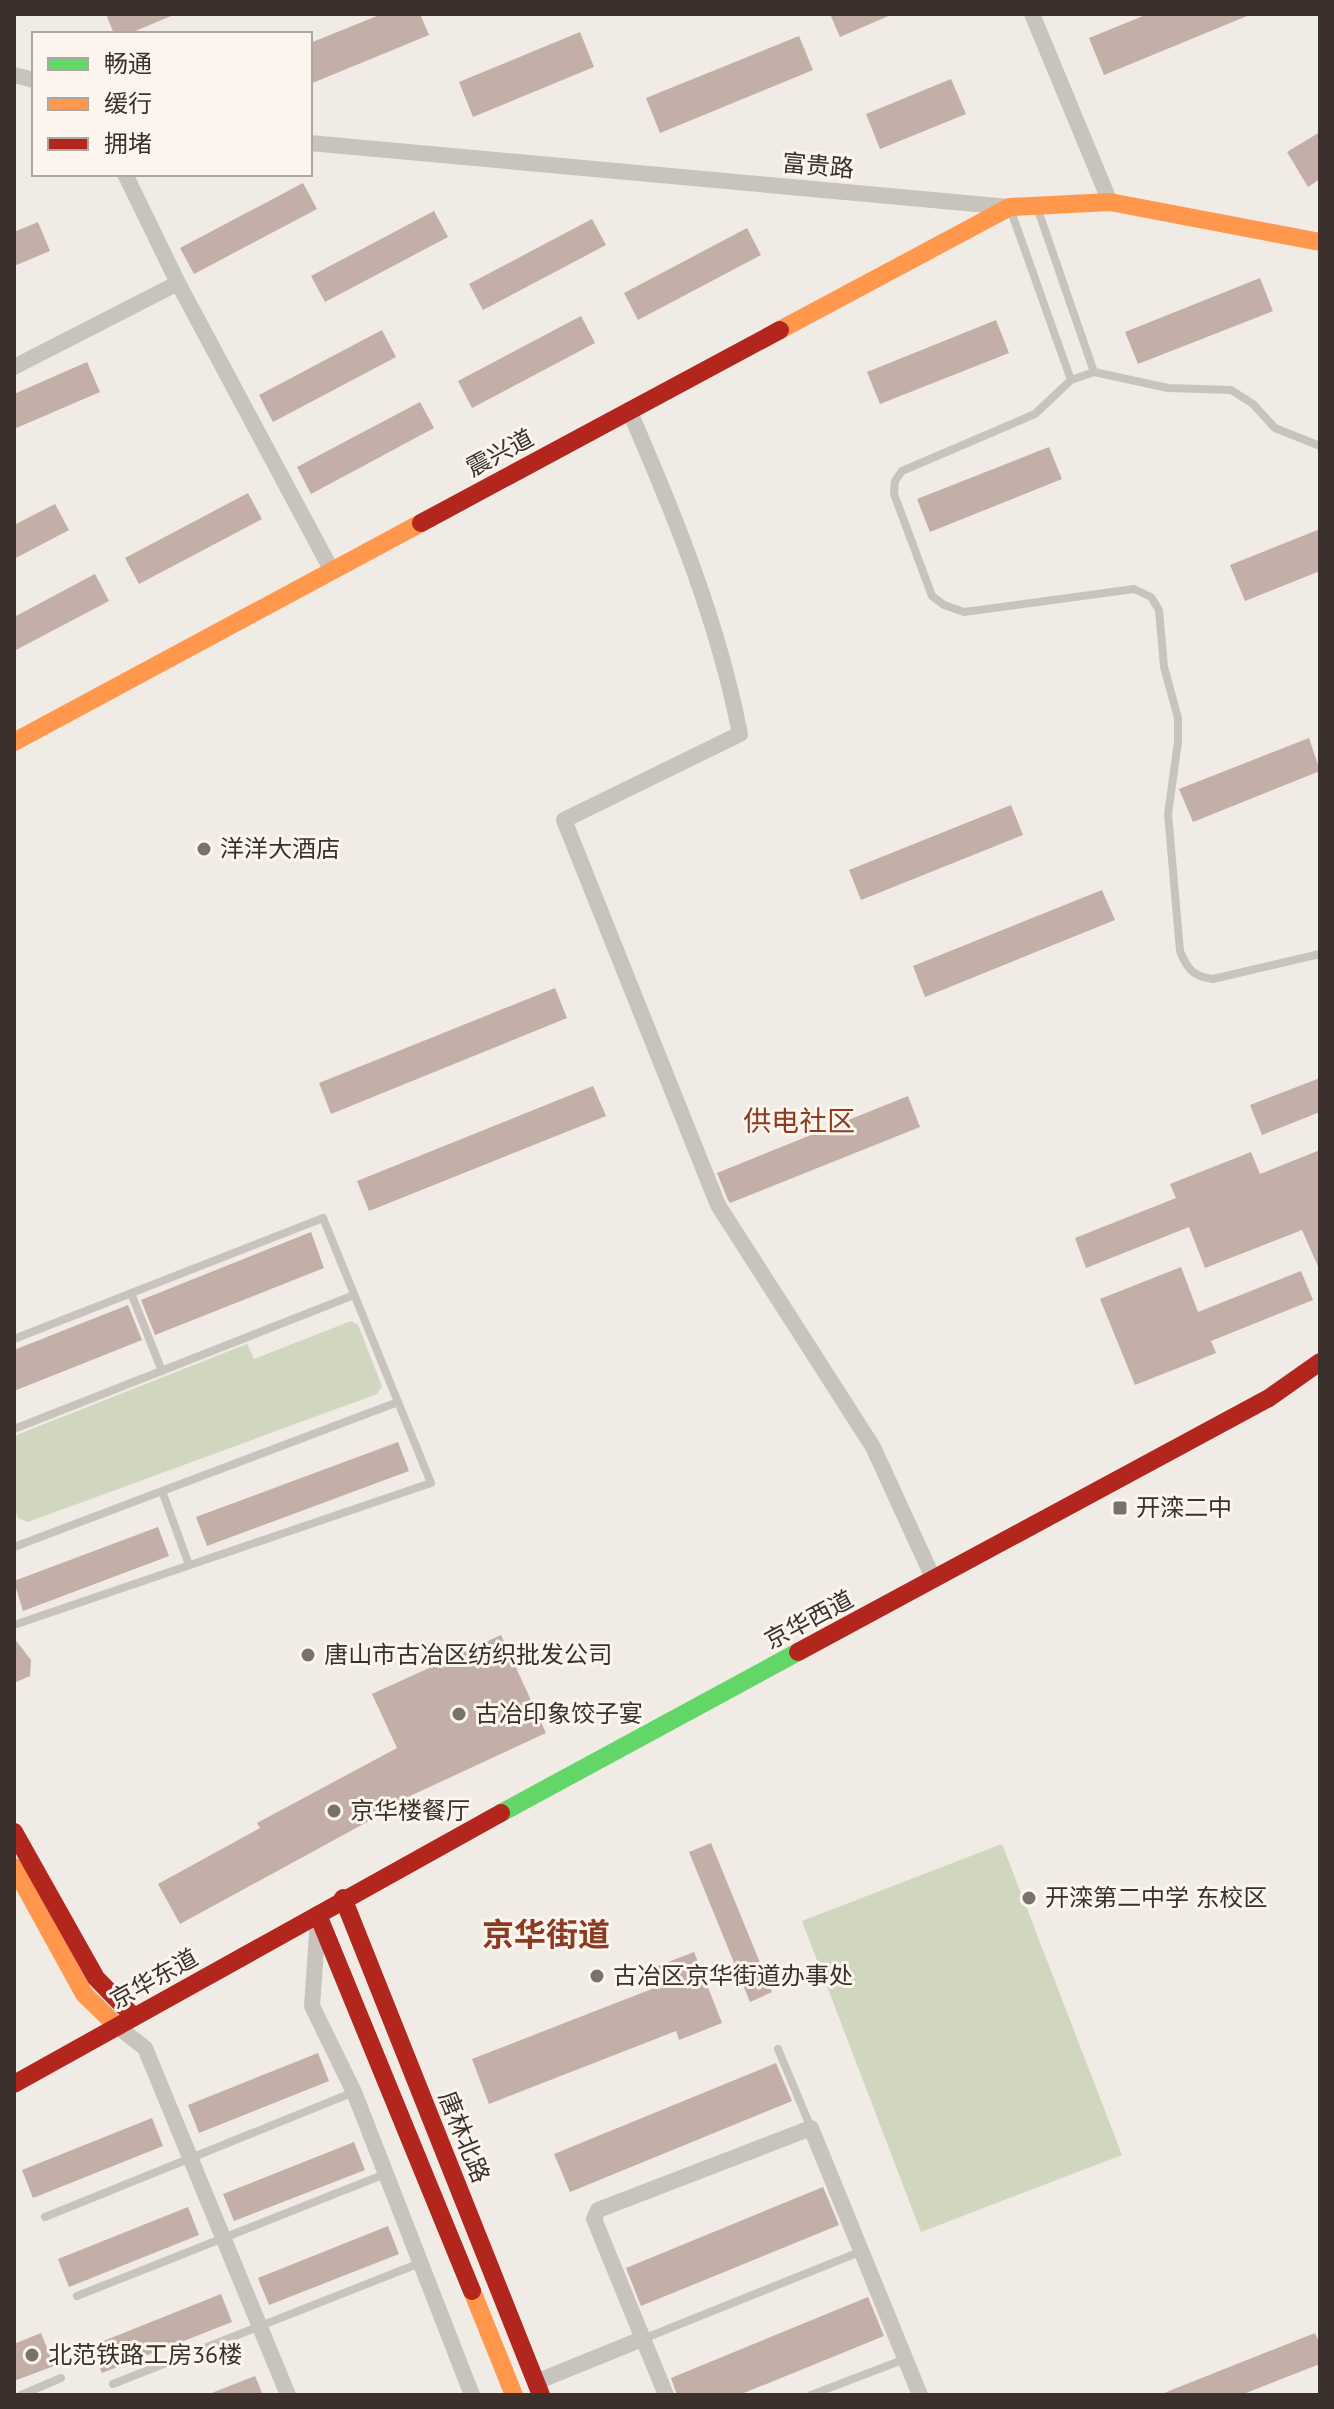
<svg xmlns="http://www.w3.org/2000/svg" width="1334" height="2409" viewBox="0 0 1334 2409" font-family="'PT Sans','Noto Sans SC',sans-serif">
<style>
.green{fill:#d1d6bf}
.building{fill:#c3afa7}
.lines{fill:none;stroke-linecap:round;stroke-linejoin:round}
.lane{stroke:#c9c3be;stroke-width:8}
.street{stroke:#c9c3be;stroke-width:16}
.fast{stroke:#63d668;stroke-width:18}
.slow{stroke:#ff974d;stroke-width:18}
.jam{stroke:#b3261e;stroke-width:18}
.poi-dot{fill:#7a716c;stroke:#fbf5ee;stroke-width:3}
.labels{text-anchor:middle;stroke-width:6;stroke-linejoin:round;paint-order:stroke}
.street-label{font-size:24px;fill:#3b302b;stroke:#fbf5ee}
.poi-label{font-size:24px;fill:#3b302b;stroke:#fbf5ee;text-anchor:start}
.quarter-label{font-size:28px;fill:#8c3b22;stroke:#fbf5ee}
.district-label{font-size:32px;font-weight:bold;fill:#8c3b22;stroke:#fbf5ee}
</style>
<rect width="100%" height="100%" fill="#f0ebe5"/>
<g class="green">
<path d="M351 1321 358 1325 382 1386 377 1394 28 1522 18 1518 14 1507V1436L247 1344 254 1359Z"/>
<path d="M1002 1844 1122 2155 921 2232 802 1921Z"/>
</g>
<g class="building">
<path d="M106 14H176L128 34H114Z"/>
<path d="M382 14H420L429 35 310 84V43Z"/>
<path d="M830 14H893L840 37Z"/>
<path d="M1148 14H1252L1104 75 1089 38Z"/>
<path d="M580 32 594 67 473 117 459 82Z"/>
<path d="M799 36 813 70 660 133 646 98Z"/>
<path d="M951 79 966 114 880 149 866 114Z"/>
<path d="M1320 132V179L1308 187 1287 152Z"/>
<path d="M303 183 317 209 194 274 180 248Z"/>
<path d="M434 211 448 237 325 302 311 276Z"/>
<path d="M592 219 606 245 483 310 469 284Z"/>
<path d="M38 222 50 251 14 266V232Z"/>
<path d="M747 228 761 255 638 320 624 293Z"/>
<path d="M1260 278 1273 311 1138 364 1125 332Z"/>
<path d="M581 316 595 343 472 408 458 381Z"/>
<path d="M996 320 1009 353 880 404 867 372Z"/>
<path d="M382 330 396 357 273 422 259 395Z"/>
<path d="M87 362 100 392 14 429V394Z"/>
<path d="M420 402 434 428 311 494 297 467Z"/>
<path d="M1049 447 1062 479 930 532 917 499Z"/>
<path d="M248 493 262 519 139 584 125 558Z"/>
<path d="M55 504 69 530 14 559V525Z"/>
<path d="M1320 529V571L1245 601 1230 565Z"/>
<path d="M95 574 109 601 14 651V617Z"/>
<path d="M1309 738 1320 771 1193 822 1179 789Z"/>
<path d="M1011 805 1023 835 861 900 849 870Z"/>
<path d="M1102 890 1115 920 925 997 913 966Z"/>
<path d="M555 988 567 1018 331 1114 319 1083Z"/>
<path d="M1320 1078V1112L1262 1135 1250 1105Z"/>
<path d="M593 1086 606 1116 369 1211 357 1181Z"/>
<path d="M908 1096 920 1127 730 1203 728 1200 717 1173Z"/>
<path d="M1320 1150V1271L1302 1230 1205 1268 1189 1227 1086 1268 1075 1238 1176 1198 1170 1184 1251 1152 1260 1174Z"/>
<path d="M311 1232 324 1268 155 1335 141 1300Z"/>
<path d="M1181 1267 1198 1312 1301 1271 1313 1300 1211 1341 1216 1353 1135 1385 1100 1299Z"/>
<path d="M128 1305 142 1340 14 1391V1350Z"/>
<path d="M398 1442 409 1471 207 1546 196 1517Z"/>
<path d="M158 1527 169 1556 23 1611 14 1581Z"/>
<path d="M501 1635 546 1733 410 1796 411 1798 180 1924 158 1884 260 1828 257 1823 397 1748 372 1694Z"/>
<path d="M14 1638 31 1660 30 1676 14 1683Z"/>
<path d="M711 1843 772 1992 750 2002 689 1852Z"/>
<path d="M694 1952 722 2023 679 2040 676 2031 489 2104 472 2059 657 1987 650 1969Z"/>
<path d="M318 2053 329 2081 199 2133 188 2105Z"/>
<path d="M776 2063 792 2101 570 2192 554 2154Z"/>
<path d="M152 2118 163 2146 33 2198 22 2170Z"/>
<path d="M354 2142 365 2170 234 2221 223 2194Z"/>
<path d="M823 2187 839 2225 641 2306 626 2268Z"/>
<path d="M188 2207 199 2235 69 2287 58 2259Z"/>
<path d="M388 2226 399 2254 269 2305 258 2278Z"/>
<path d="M221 2294 232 2322 102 2373 91 2346Z"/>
<path d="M868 2297 884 2336 739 2395H677L671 2378Z"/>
<path d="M41 2333 54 2366 14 2381V2344Z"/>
<path d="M1315 2333 1320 2345V2364L1241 2395H1159Z"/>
<path d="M255 2376 263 2395H209V2394Z"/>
</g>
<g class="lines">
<g class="lane">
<path d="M1038 210 1094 372"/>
<path d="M1011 211 1071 380"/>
<path d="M1320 446 1275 428 1253 404 1231 390 1168 388 1094 372 1071 380 1035 414 902 471 895 481 894 494 932 596 944 605 964 612 1134 589 1151 597 1159 610 1164 667 1178 718V742L1168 814 1180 951C1187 969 1194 977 1213 979L1320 954"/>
<path d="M131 1293 162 1371"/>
<path d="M14 1339 323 1218 431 1483 14 1625"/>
<path d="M14 1429 354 1295"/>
<path d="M162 1491 189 1565"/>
<path d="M14 1547 398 1402"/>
<path d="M778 2049 811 2128"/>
<path d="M45 2217 354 2092"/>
<path d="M77 2296 385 2174"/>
<path d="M643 2339 862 2251"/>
<path d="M113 2384 420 2263"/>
<path d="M21 2395 61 2378"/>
<path d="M811 2395 905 2359"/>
</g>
<g class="street">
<path d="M1032 14 1110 202"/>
<path d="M14 75 34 80"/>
<path d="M310 143 1009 207"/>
<path d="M125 174 178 283 332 571"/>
<path d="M14 367 178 283"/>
<path d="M629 410C675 516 718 621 740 734L564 820 718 1205 873 1447 934 1580"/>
<path d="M318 1920 312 2006 354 2092 472 2395"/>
<path d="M118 2027 145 2048 288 2395"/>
<path d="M536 2382 642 2339"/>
<path d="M666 2395 594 2219 598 2210 811 2128 920 2395"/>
</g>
<path class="fast" d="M501 1813 798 1652"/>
<g class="slow">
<path d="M780 330 1010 207 1110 202 1320 242"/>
<path d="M14 742 421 523"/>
<path d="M14 1867 84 1994 118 2027"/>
<path d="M472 2291 514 2395"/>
</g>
<g class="jam">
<path d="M421 523 780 330"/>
<path d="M798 1652 1269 1398 1320 1362"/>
<path d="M14 1832 96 1978 134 2017"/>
<path d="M343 1898 541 2395"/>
<path d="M318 1915 472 2291"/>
<path d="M14 2084 501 1813"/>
</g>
</g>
<g class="poi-dot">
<circle cx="204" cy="849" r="8"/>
<rect x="1112" y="1500" width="16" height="16" rx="4"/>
<circle cx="308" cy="1655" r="8"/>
<circle cx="459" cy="1714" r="8"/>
<circle cx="334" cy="1811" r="8"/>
<circle cx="1029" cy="1898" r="8"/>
<circle cx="597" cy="1976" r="8"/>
<circle cx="32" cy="2355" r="8"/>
</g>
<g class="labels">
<g class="street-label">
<text transform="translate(818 166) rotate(5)" y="8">富贵路</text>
<text transform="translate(500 453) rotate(-28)" y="8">震兴道</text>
<text transform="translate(809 1620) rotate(-28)" y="8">京华西道</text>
<text transform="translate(154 1979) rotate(-29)" y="8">京华东道</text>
<text transform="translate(464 2137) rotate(68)" y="8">唐林北路</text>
</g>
<g class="poi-label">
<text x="220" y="857">洋洋大酒店</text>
<text x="1136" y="1516">开滦二中</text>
<text x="324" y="1663">唐山市古冶区纺织批发公司</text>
<text x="475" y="1722">古冶印象饺子宴</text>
<text x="350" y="1819">京华楼餐厅</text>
<text x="1045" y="1906">开滦第二中学 东校区</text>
<text x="613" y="1984">古冶区京华街道办事处</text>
<text x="48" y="2363">北范铁路工房36楼</text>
</g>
<g class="quarter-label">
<text x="799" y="1131">供电社区</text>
</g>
<g class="district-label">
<text x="546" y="1946">京华街道</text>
</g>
</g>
<rect width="1334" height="2409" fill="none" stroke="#3b302b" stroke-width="32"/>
<rect x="32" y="32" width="280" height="144" fill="#fbf5ee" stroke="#aea6a0" stroke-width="2"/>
<rect x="48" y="58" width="40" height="12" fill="#63d668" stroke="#aea6a0" stroke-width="2"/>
<text x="104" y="72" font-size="24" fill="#3b302b">畅通</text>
<rect x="48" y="98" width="40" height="12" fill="#ff974d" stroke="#aea6a0" stroke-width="2"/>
<text x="104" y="112" font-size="24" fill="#3b302b">缓行</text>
<rect x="48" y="138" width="40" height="12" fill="#b3261e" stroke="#aea6a0" stroke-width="2"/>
<text x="104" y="152" font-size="24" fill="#3b302b">拥堵</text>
</svg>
